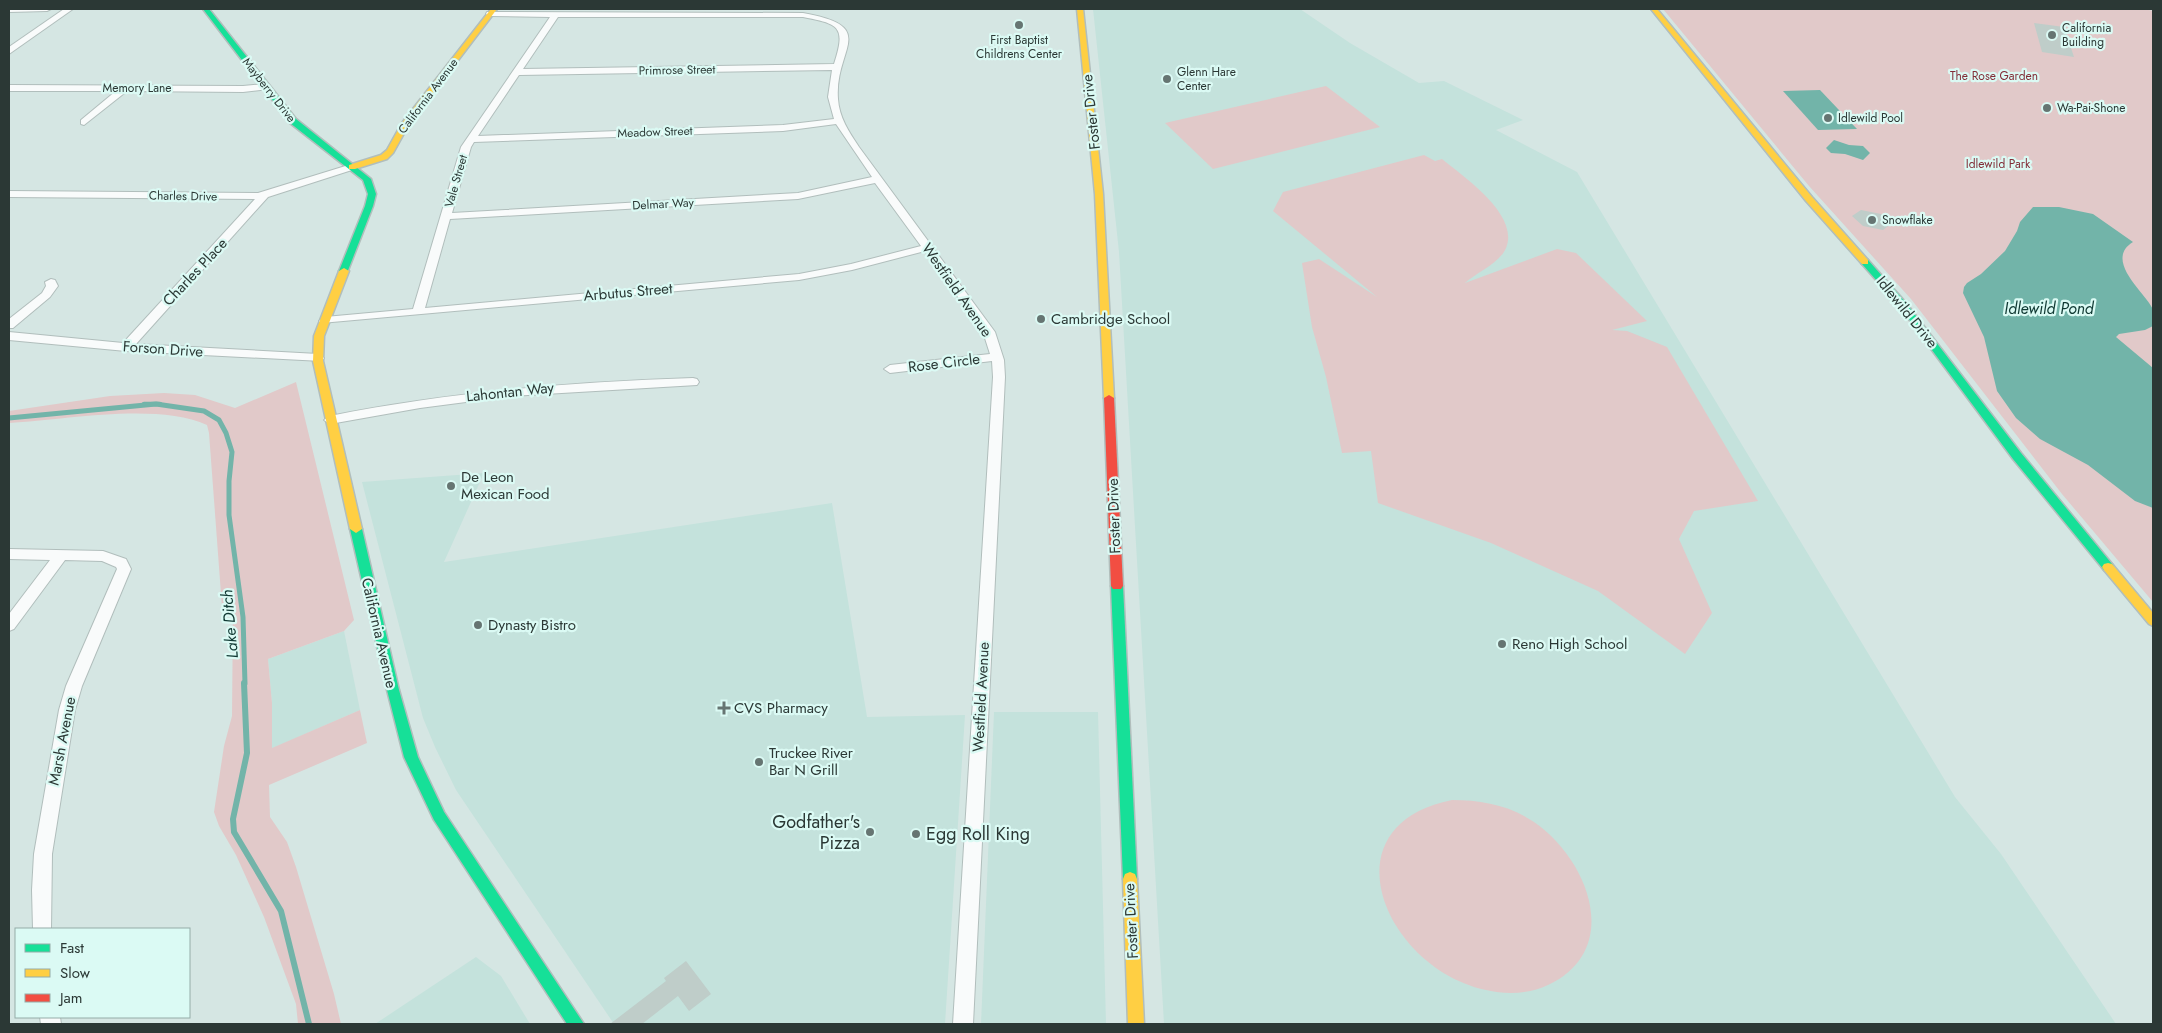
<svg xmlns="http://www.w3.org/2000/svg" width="2162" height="1033" viewBox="0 0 2162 1033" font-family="Jost,sans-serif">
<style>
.built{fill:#c4e2dc}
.green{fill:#e1c9c9}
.water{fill:#72b4a9}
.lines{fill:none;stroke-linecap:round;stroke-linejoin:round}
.stream-far2{stroke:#72b4a9;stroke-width:4.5}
.stream-far1{stroke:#72b4a9;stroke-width:5}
.stream{stroke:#72b4a9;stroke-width:6}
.building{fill:#bfcdc9}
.street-casing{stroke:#b1bebc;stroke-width:2}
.fast-casing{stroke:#b1bebc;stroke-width:3}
.slow-casing{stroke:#b1bebc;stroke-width:3}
.jam-casing{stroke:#b1bebc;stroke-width:3}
.street{fill:#f9fbfb;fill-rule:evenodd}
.fast{fill:#16e098;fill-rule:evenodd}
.slow{fill:#ffcf43;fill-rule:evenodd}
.jam{fill:#f24e42;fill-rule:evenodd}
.poi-dot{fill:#667572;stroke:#dbfaf4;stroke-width:2}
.labels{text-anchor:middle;stroke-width:4.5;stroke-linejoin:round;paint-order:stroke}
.far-poi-label{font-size:12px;fill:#2b3835;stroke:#dbfaf4;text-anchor:start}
.far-street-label{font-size:12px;fill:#2b3835;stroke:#dbfaf4}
.far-park-label{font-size:12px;fill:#822d37;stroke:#dbfaf4}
.street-label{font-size:15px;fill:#2b3835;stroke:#dbfaf4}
.poi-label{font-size:15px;fill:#2b3835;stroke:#dbfaf4;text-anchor:start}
.water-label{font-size:16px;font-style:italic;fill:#103933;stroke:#dbfaf4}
.near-poi-label{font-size:18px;fill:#2b3835;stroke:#dbfaf4;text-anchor:end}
</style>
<rect width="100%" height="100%" fill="#d5e6e3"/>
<g class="built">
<path d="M1093 9H1300L1350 43 1419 83 1444 81 1523 120 1496 130 1577 172 1955 797 2001 854 2116 1024H1164L1119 252Z"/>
<path d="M484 473 444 562 832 503 867 717 965 715 945 1024H614L456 790 435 747 423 718 362 482Z"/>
<path d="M344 631 360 710 271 749 272 703 268 659Z"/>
<path d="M994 712H1098L1106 1024H981Z"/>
<path d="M476 957 501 976 530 1024H375Z"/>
</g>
<g class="green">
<path d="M1663 9H2145L2153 11V602L2062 494 1911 299 1809 186Z"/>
<path d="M1326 86 1380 127 1213 169 1165 123Z"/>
<path d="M1424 155 1435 161 1442 159C1464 177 1520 215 1506 248 1499 264 1477 272 1465 283L1557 249 1576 253 1647 321 1612 330 1627 331 1667 347 1758 501 1694 511 1679 539 1712 613 1685 654 1598 591 1491 543 1378 503 1371 451 1342 453 1326 377 1312 327 1302 263 1319 259 1377 297 1273 211 1283 192Z"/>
<path d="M296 382 354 620 344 631 268 659 272 703V748L360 710 367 743 269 785 270 817 287 842 296 867 334 994 341 1024H298L296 1004 264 917 236 855 219 826 214 812 224 746 232 716 233 608 222 607 209 433 207 425C157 402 64 420 9 423V411L110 396 164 393 195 395 235 408Z"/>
<path d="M1452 800C1481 800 1509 805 1534 822 1588 859 1624 949 1548 985 1529 994 1507 995 1486 990 1386 969 1323 826 1452 800Z"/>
</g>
<g class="water">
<path d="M1820 90 1857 129 1818 130 1783 91Z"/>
<path d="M1834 140 1849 145 1863 146 1870 153 1863 160 1845 154 1831 153 1826 148Z"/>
<path d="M2033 207H2059L2093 214 2133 242C2102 261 2149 296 2153 310 2154 315 2153 322 2153 326L2145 330 2119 334 2116 337 2153 368V508L2135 501 2088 465 2040 439 2016 418 1997 391 1984 337 1963 293 1964 287 1967 283 1981 274 2005 251 2017 231 2020 222Z"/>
</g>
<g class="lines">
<path class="stream-far2" d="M144 404H160"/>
<path class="stream-far1" d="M9 418 156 404 204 411 219 420 226 433 232 452 229 481V515L243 617 245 684"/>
<path class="stream" d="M244 683 247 753 233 819 234 832 281 911 309 1024"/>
</g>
<g class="building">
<path d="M2034 23 2064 27 2074 57 2042 52Z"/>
<path d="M1861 210 1881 214 1892 223 1883 230 1863 226 1852 216Z"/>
<path d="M686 961 711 994 689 1011 678 996 642 1024H610L666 981 664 978Z"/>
</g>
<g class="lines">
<g class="street-casing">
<g id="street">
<path d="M9 9H51L47 11 9 12Z"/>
<path d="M64 9H73L9 54V47Z"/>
<path d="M487 12 803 13C881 27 834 48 838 99 839 117 849 132 859 147L995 332 1004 360 1005 377 973 1024H953L993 377 992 361 890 373 884 369 890 365 990 354 983 332 925 251 852 270 799 280 321 323 319 321 325 317 413 309 461 147 550 17 490 16 486 14ZM558 17H803C840 24 846 27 834 64L523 69ZM832 70 828 97 834 119 783 125 478 136 519 75ZM836 124 872 177 798 193 452 213 471 147 474 142 783 131ZM875 183 921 246 851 264 799 274 425 308 450 219 798 199Z"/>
<path d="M266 84 269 85V89L243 92 127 91 84 125 81 124V120L116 91H9V85L243 86Z"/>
<path d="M352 164 357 167 355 169 268 197 136 344 318 354 324 358 322 361 126 351 9 340V332L123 343 255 199 9 197V191L258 193Z"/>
<path d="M51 279 55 280 58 286 50 297 13 328H9V319L42 293 46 286 45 282Z"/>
<path d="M693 378 697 379 699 382 697 385 511 396 420 408 330 424 324 420 330 416C450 392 571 382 693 378Z"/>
<path d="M9 549 103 551 126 559 131 569 82 686 75 710 52 854 51 929H33L32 890 34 854 59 710 66 686 117 569 116 567 102 561 65 560 14 629 9 631V614L50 560 9 559Z"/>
<path d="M40 1017H60L61 1024H41Z"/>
</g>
</g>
<g class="fast-casing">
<g id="fast">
<path d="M203 9H209L296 119 371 179 376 194 373 206 347 273 344 274 339 271 365 206 368 194 363 180 290 123Z"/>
<path d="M1865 259 1868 260 1906 303 2021 453 2112 564 2114 567 2112 570H2104L2013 459 1900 307 1862 264 1861 262Z"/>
<path d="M356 525 362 529 399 690 418 757 444 812 584 1024H567L434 820 404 757 387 690 350 529Z"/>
<path d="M1117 581 1121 583 1123 586 1137 879 1135 884 1130 886 1125 884 1123 879 1111 586 1113 583Z"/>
</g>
</g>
<g class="slow-casing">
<g id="slow">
<path d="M491 9H497L408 126 393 153 387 159 355 169H349V165L381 155 387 150 402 123Z"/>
<path d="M1077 9H1083L1103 194 1114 398 1109 401 1104 398 1095 194Z"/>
<path d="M1651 9H1657L1812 197 1868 260V264H1862L1806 201Z"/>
<path d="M344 268 349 271 324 336 323 361 362 529 356 533 350 529 313 361 314 336 339 271Z"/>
<path d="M2108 563 2112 564 2153 613V626L2149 624 2104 570 2102 567 2104 564Z"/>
<path d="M1130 872 1135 874 1137 879 1144 1024H1128L1123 879 1125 874Z"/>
</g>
</g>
<g class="jam-casing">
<path id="jam" d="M1109 395 1114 398 1123 586 1121 589H1113L1111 586 1104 398Z"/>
</g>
<use href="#street" class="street"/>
<use href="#fast" class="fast"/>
<use href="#slow" class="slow"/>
<use href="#jam" class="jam"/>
</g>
<g class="poi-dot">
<circle cx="1019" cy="25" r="5"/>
<circle cx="2052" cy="35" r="5"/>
<circle cx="1167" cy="79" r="5"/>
<circle cx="2047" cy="108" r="5"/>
<circle cx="1828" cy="118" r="5"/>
<circle cx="1872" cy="220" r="5"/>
<circle cx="1041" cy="319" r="5"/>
<circle cx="451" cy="486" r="5"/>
<circle cx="478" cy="625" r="5"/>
<circle cx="1502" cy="644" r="5"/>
<path d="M721.5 700.5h5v5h5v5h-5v5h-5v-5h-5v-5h5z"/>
<circle cx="759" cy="762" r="5"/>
<circle cx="870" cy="832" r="5"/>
<circle cx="916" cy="834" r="5"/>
</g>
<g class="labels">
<g class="far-poi-label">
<text x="2062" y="32">California<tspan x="2062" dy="14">Building</tspan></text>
<text x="1019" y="44" text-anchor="middle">First Baptist<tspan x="1019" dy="14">Childrens Center</tspan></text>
<text x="1177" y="76">Glenn Hare<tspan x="1177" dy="14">Center</tspan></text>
<text x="2057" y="112">Wa-Pai-Shone</text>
<text x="1838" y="122">Idlewild Pool</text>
<text x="1882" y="224">Snowflake</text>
</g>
<g class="far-street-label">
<text transform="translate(677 70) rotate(-1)" y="4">Primrose Street</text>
<text x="137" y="92">Memory Lane</text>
<text transform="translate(269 90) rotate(52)" y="4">Mayberry Drive</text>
<text transform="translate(428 96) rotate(-53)" y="4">California Avenue</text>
<text transform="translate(655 132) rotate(-2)" y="4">Meadow Street</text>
<text transform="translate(456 181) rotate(-74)" y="4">Vale Street</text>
<text transform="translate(183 196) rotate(1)" y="4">Charles Drive</text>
<text transform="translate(663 204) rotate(-3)" y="4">Delmar Way</text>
</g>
<g class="far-park-label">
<text x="1994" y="80">The Rose Garden</text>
<text x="1998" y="168">Idlewild Park</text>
</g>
<g class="street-label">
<text transform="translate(1091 112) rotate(-96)" y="5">Foster Drive</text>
<text transform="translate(195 272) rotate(-47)" y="5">Charles Place</text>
<text transform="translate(957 290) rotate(55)" y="5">Westfield Avenue</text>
<text transform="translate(628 292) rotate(-5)" y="5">Arbutus Street</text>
<text transform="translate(1907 312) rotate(51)" y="5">Idlewild Drive</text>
<text transform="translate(163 349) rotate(4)" y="5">Forson Drive</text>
<text transform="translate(944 363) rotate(-7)" y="5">Rose Circle</text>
<text transform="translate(510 392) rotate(-6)" y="5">Lahontan Way</text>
<text transform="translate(1114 516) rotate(-92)" y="5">Foster Drive</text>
<text transform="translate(379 633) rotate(77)" y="5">California Avenue</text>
<text transform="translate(981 697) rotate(-87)" y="5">Westfield Avenue</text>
<text transform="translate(62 741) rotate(-79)" y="5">Marsh Avenue</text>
<text transform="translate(1131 921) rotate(-93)" y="5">Foster Drive</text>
</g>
<g class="poi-label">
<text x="1051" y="324">Cambridge School</text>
<text x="461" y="482">De Leon<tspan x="461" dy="17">Mexican Food</tspan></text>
<text x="488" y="630">Dynasty Bistro</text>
<text x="1512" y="649">Reno High School</text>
<text x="734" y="713">CVS Pharmacy</text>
<text x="769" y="758">Truckee River<tspan x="769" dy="17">Bar N Grill</tspan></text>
</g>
<g class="water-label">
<text x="2049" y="314">Idlewild Pond</text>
<text transform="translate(229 624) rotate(-95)" y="6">Lake Ditch</text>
</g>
<g class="near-poi-label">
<text x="860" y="828">Godfather's<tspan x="860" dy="21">Pizza</tspan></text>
<text x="926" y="840" text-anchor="start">Egg Roll King</text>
</g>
</g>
<rect width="2162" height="1033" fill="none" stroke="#2b3835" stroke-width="20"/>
<rect x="15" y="928" width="175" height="90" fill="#dbfaf4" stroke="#95aca8"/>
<rect x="25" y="944" width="25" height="8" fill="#16e098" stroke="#95aca8"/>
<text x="60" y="953" font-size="15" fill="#2b3835">Fast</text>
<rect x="25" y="969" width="25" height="8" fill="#ffcf43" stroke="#95aca8"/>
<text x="60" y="978" font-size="15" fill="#2b3835">Slow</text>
<rect x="25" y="994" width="25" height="8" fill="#f24e42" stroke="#95aca8"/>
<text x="60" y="1003" font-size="15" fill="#2b3835">Jam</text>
</svg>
